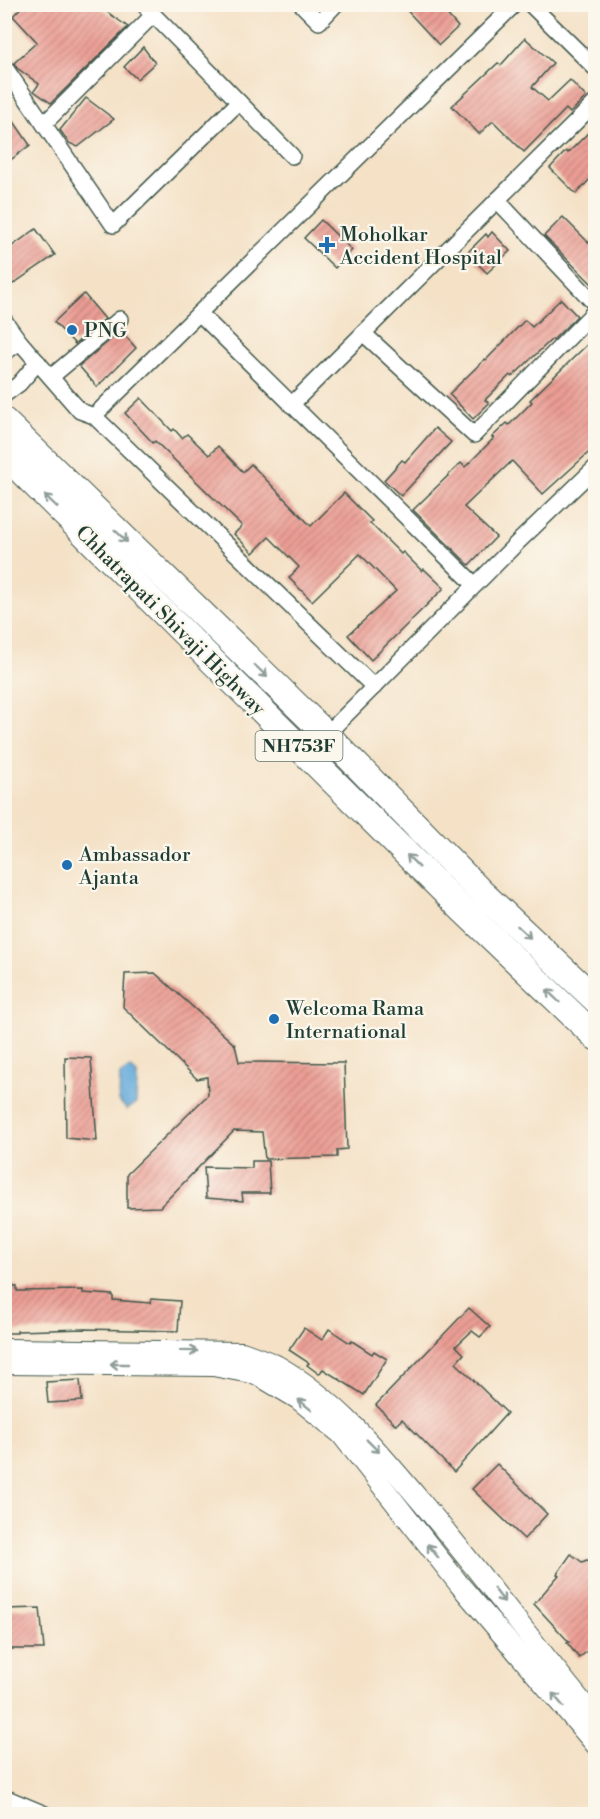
<svg xmlns="http://www.w3.org/2000/svg" width="600" height="1819" viewBox="0 0 600 1819" font-family="'Libre Bodoni',serif">
<style>
.water{fill:#65aada;stroke:#427487;stroke-width:1.5}
.building{fill:url(#building-hatch)}
.lines{fill:none;stroke-linecap:round;stroke-linejoin:round}
.minor-casing{stroke:#3f564a;stroke-width:18}
.tertiary-casing{stroke:#3f564a;stroke-width:22}
.trunk-casing{stroke:#3f564a;stroke-width:28}
.minor{stroke:#fff;stroke-width:15}
.tertiary{stroke:#fff;stroke-width:20}
.trunk{stroke:#fff;stroke-width:26}
.oneway{stroke:#8f9e9a}
.poi-dot{fill:#1f6fb2;stroke:#fbf7ec;stroke-width:2}
.labels{text-anchor:middle;stroke-width:4.5;stroke-linejoin:round;paint-order:stroke}
.shield{fill:#fbf7ec;stroke:#61756b;stroke-width:1.5}
.shield-label{font-size:18px;font-weight:bold;fill:#1f3d34}
.poi-label{font-size:20px;fill:#1f3d34;stroke:#fbf7ec;text-anchor:start}
.street-label{font-size:20px;fill:#1f3d34;stroke:#fbf7ec}
</style>
<defs>
<pattern id="building-hatch" width="6" height="6" patternUnits="userSpaceOnUse" patternTransform="scale(1.5)"><rect width="6" height="6" fill="#ec9e94"/><path d="M-1 1l2-2M0 6l6-6M5 7l2-2" fill="none" stroke="#bf827a"/></pattern>
</defs>
<rect width="100%" height="100%" fill="#fbf7ec"/>
<filter id="ink" filterUnits="userSpaceOnUse"><feTurbulence type="fractalNoise" baseFrequency=".0167" numOctaves="2"/><feDisplacementMap in="SourceGraphic" scale="12" xChannelSelector="R" yChannelSelector="G"/><feConvolveMatrix kernelMatrix="1 2 1 2 8 2 1 2 1" color-interpolation-filters="sRGB"/></filter>
<filter id="wash" filterUnits="userSpaceOnUse"><feTurbulence type="fractalNoise" baseFrequency=".008" numOctaves="4" result="noise"/><feDisplacementMap in="SourceGraphic" scale="24" xChannelSelector="R" yChannelSelector="G"/><feGaussianBlur stdDeviation="1.35" result="paint"/><feColorMatrix in="noise" values="0 0 0 0 0 0 0 0 0 0 0 0 0 0 0 0 0 1.4 0 .05"/><feComposite in="paint" operator="in"/></filter>
<g filter="url(#wash)">
<rect width="100%" height="100%" fill="#f4e1c6"/>
<path class="water" d="M130 1068 137 1074 136 1103 127 1110 119 1101 120 1075Z"/>
<g id="blocks">
<g class="building">
<path d="M24 4H96L128 27 51 103 34 91 39 84 17 68 14 63 37 42 13 16Z"/>
<path d="M401 4H438L458 27 439 45Z"/>
<path d="M525 38 553 63 532 87 548 101 570 80 586 97 570 113 566 109 524 152 493 121 479 134 452 106 498 63 501 65Z"/>
<path d="M143 47 155 63 137 79 124 67Z"/>
<path d="M86 98 114 119 78 147 69 143 60 130Z"/>
<path d="M4 107 30 145 4 165Z"/>
<path d="M588 133 596 140V169L590 175 592 177 576 194 550 168 566 151 568 153Z"/>
<path d="M563 217 589 243 596 236V288L544 236Z"/>
<path d="M321 220 352 250 335 268 304 238Z"/>
<path d="M36 229 55 255 4 290V252Z"/>
<path d="M492 232 510 251 487 273 467 253 486 234 488 237Z"/>
<path d="M84 294 105 319 75 344 54 322Z"/>
<path d="M561 299 577 316 553 340 552 339 512 377 510 375 485 400 489 403 473 419 449 394 485 359 486 360 525 320 532 327Z"/>
<path d="M121 331 136 348 97 387 79 366Z"/>
<path d="M596 336V446L543 494 512 461 490 482 464 507 496 537 469 565 413 510 461 463 465 467 494 438 492 437 507 423 509 425 532 402 530 400Z"/>
<path d="M141 398 172 431 174 429 182 438 187 434 209 455 218 446 243 472 251 464 311 526 344 493 372 521 370 523 401 554 403 552 422 571 424 569 444 588 371 660 348 635 396 591 360 554 312 601 289 578 299 567 269 537 253 553 234 534 242 526 155 441 153 443 125 413Z"/>
<path d="M435 428 451 442 401 496 384 480 402 460 405 462Z"/>
<path d="M155 973 235 1045 239 1062 344 1063 347 1149 337 1150V1157L265 1159 262 1132 234 1131 160 1207 127 1208V1174L208 1095 207 1077 197 1079 123 1007 125 974Z"/>
<path d="M65 1057 91 1058 97 1141 66 1138Z"/>
<path d="M252 1161H268L270 1193H242L243 1201 206 1198 204 1167 252 1168Z"/>
<path d="M4 1285 17 1286V1291L83 1290V1293L113 1295V1300L150 1303 151 1299 180 1301 178 1331 84 1329 17 1331V1333H4Z"/>
<path d="M469 1308 490 1327 480 1337 472 1331 456 1346 464 1354 456 1363 507 1413 454 1472 402 1419 396 1425 376 1405Z"/>
<path d="M304 1328 322 1340 329 1329 350 1343 352 1341 372 1354 374 1351 387 1359 364 1395 323 1369 319 1374 307 1365 309 1363 289 1350Z"/>
<path d="M80 1380 82 1401 48 1403 46 1382Z"/>
<path d="M497 1464 547 1514 524 1539 472 1489Z"/>
<path d="M571 1554 582 1562 587 1560 596 1569V1644L579 1658 567 1643 569 1642 534 1604 559 1575 557 1574Z"/>
<path d="M40 1608 44 1649H4V1609Z"/>
</g>
</g>
</g>
<g filter="url(#ink)">
<use href="#blocks" fill-opacity="0" stroke="#3f564a" stroke-width="1.5"/>
<g class="lines">
<g class="minor-casing">
<g id="minor">
<path d="M143 4 292 156"/>
<path d="M301 4 319 22 336 4"/>
<path d="M530 4 596 69"/>
<path d="M4 66 113 225 239 102"/>
<path d="M44 124 153 15"/>
<path d="M497 200 596 305"/>
<path d="M199 313 475 585"/>
<path d="M4 320 20 342 80 411 94 416 374 687"/>
<path d="M363 333 474 435 596 310"/>
<path d="M4 353 20 342"/>
<path d="M51 377 120 319"/>
<path d="M4 395 19 384 38 362"/>
<path d="M291 405 596 102"/>
<path d="M94 416 515 4"/>
<path d="M307 754 516 544 596 467"/>
<path d="M4 1797 45 1814"/>
</g>
</g>
<g class="tertiary-casing">
<g id="tertiary">
<path d="M4 1349 242 1352C253 1356 265 1360 276 1365 340 1401 387 1461 433 1516 489 1583 540 1652 596 1719"/>
<path d="M4 1364 213 1366 256 1374 298 1399 341 1434 459 1584 596 1745"/>
</g>
</g>
<g class="trunk-casing">
<g id="trunk">
<path d="M4 421 327 735 481 892 596 1000"/>
<path d="M4 454 464 911 596 1037"/>
</g>
</g>
<use href="#minor" class="minor"/>
<use href="#tertiary" class="tertiary"/>
<use href="#trunk" class="trunk"/>
</g>
<defs><path id="oneway-shaft" d="M-6 0H5M1.5-3L5.5 0L1.5 3" fill="none" stroke-width="1.6" stroke-linecap="round" stroke-linejoin="round" transform="scale(1.5)"/></defs>
<g class="oneway">
<use href="#oneway-shaft" transform="translate(51 501) rotate(-136)"/>
<use href="#oneway-shaft" transform="translate(121 536) rotate(44)"/>
<use href="#oneway-shaft" transform="translate(261 671) rotate(44)"/>
<use href="#oneway-shaft" transform="translate(413 861) rotate(-135)"/>
<use href="#oneway-shaft" transform="translate(524 932) rotate(43)"/>
<use href="#oneway-shaft" transform="translate(553 996) rotate(-136)"/>
<use href="#oneway-shaft" transform="translate(189 1351) rotate(1)"/>
<use href="#oneway-shaft" transform="translate(119 1364) rotate(-180)"/>
<use href="#oneway-shaft" transform="translate(305 1405) rotate(-141)"/>
<use href="#oneway-shaft" transform="translate(373 1446) rotate(45)"/>
<use href="#oneway-shaft" transform="translate(433 1551) rotate(-128)"/>
<use href="#oneway-shaft" transform="translate(499 1595) rotate(53)"/>
<use href="#oneway-shaft" transform="translate(558 1700) rotate(-130)"/>
</g>
</g>
<g class="poi-dot">
<path d="M324 236h6v6h6v6h-6v6h-6v-6h-6v-6h6z"/>
<circle cx="72" cy="330" r="6"/>
<circle cx="67" cy="865" r="6"/>
<circle cx="274" cy="1019" r="6"/>
</g>
<g class="labels">
<rect class="shield" x="255.5" y="731" width="87" height="30" rx="4.5"/>
<g class="shield-label">
<text x="299" y="752">NH753F</text>
</g>
<g class="poi-label">
<text x="340" y="241">Moholkar<tspan x="340" dy="23">Accident Hospital</tspan></text>
<text x="84" y="337">PNG</text>
<text x="79" y="861">Ambassador<tspan x="79" dy="23">Ajanta</tspan></text>
<text x="286" y="1015">Welcoma Rama<tspan x="286" dy="23">International</tspan></text>
</g>
<g class="street-label">
<text transform="translate(171 620) rotate(45)" y="7">Chhatrapati Shivaji Highway</text>
</g>
</g>
<rect width="600" height="1819" fill="none" stroke="#fbf7ec" stroke-width="24"/>
</svg>
